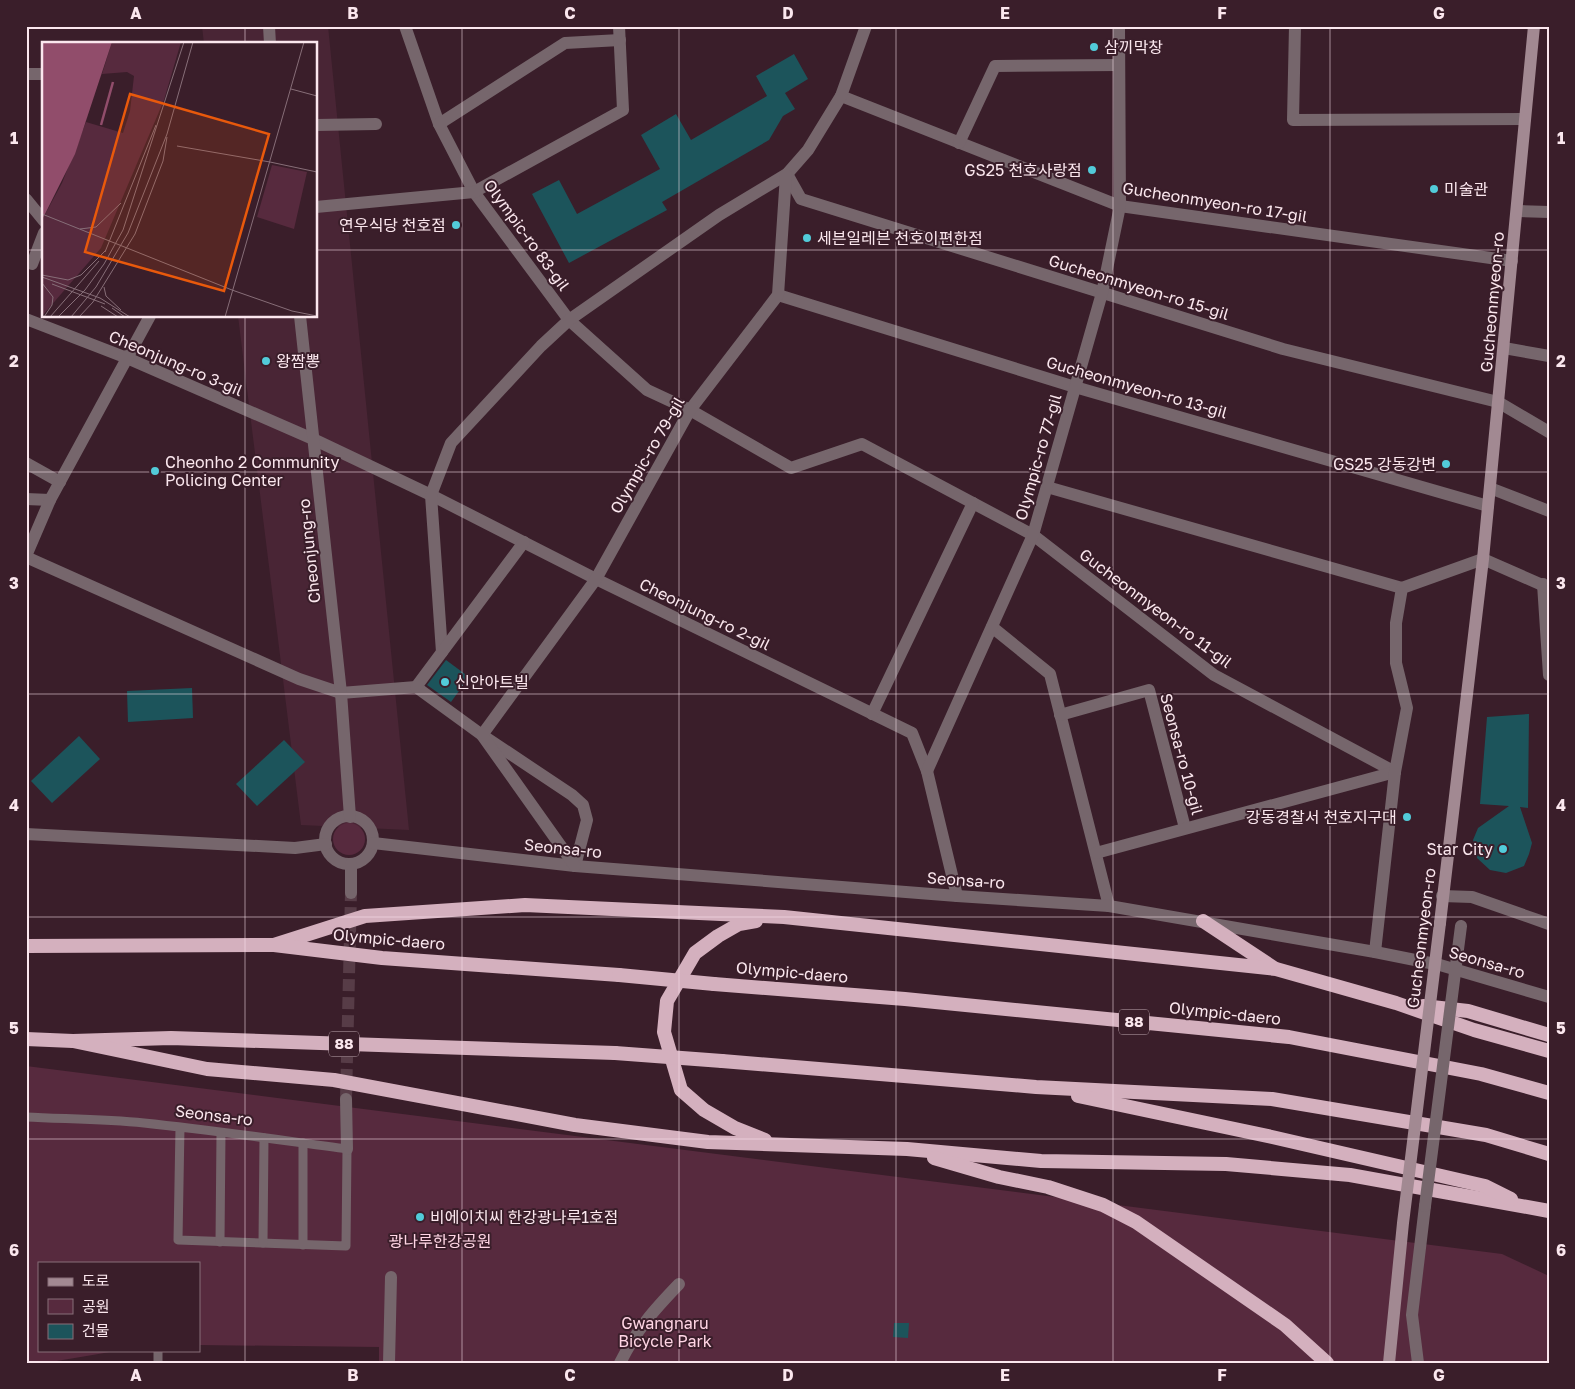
<svg xmlns="http://www.w3.org/2000/svg" width="1575" height="1389" viewBox="0 0 1575 1389" font-family="'Golos Text','Noto Sans KR',sans-serif">
<style>
.built{fill:#492535}
.green{fill:#572a3e}
.building{fill:#1c545b}
.lines{fill:none;stroke-linecap:round;stroke-linejoin:round}
.minor-tunnel{stroke:#573c47;stroke-width:12;stroke-dasharray:12 6;stroke-linecap:butt}
.service{stroke:#76666c;stroke-width:9}
.pedestrian{stroke:#76666c;stroke-width:12}
.minor{stroke:#76666c;stroke-width:12}
.tertiary{stroke:#76666c;stroke-width:12}
.secondary{stroke:#a28992;stroke-width:12}
.trunk{stroke:#d4b0be;stroke-width:14}
.pedestrian-bridge{stroke:#76666c;stroke-width:12}
.secondary-bridge{stroke:#a28992;stroke-width:12}
.trunk-bridge{stroke:#d4b0be;stroke-width:14}
.grid{fill:none;stroke:#fbe7ee;stroke-width:1;stroke-opacity:0.55}
.poi-dot{fill:#52cbd9;stroke:#3a1e2a;stroke-width:2}
.labels{text-anchor:middle;stroke-width:4;stroke-linejoin:round;paint-order:stroke}
.shield{fill:#3a1e2a;stroke:#c1abb3;stroke-width:1}
.shield-label{font-size:15px;font-weight:bold;fill:#fbe7ee}
.poi-label{font-size:16px;fill:#fbe7ee;stroke:#3a1e2a;text-anchor:start}
.street-label{font-size:16px;fill:#fbe7ee;stroke:#3a1e2a}
.park-label{font-size:16px;fill:#ffd5e4;stroke:#3a1e2a}
.inset-river{fill:none;stroke:#914d6b;stroke-width:2.5}
.inset-road{fill:none;stroke:#876e78;stroke-width:1}
.view{fill:#e8590c;fill-opacity:0.15;stroke:#e8590c;stroke-width:2.5}
.inset-edge{fill:none;stroke:#fbe7ee;stroke-width:2.5}
.neatline{fill:none;stroke:#fbe7ee;stroke-width:2}
.grid-label{font-size:16px;text-anchor:middle;font-weight:bold;fill:#fbe7ee}
</style>
<rect width="100%" height="100%" fill="#3a1e2a"/>
<path class="built" d="M202 26H328L409 830 301 825 238 316H316V44H204Z"/>
<g class="green">
<circle cx="349" cy="839" r="16"/>
<path d="M26 1066 1502 1254 1549 1276V1363H379V1347L199 1345V1263H39V1350H122L45 1363H26Z"/>
</g>
<g class="building">
<path d="M794 54 808 79 785 93 795 109 783 116 769 140 662 202 667 210 569 263 532 194 559 180 577 214 660 169 641 135 676 114 691 140 767 96 756 76Z"/>
<path d="M446 660 469 677 451 702 427 685Z"/>
<path d="M192 688 193 718 128 722 127 691Z"/>
<path d="M1529 714 1528 808 1520 807 1532 843 1529 854 1524 866 1506 873 1490 870 1477 858 1473 840 1478 828 1509 806 1480 804 1487 717Z"/>
<path d="M79 736 100 759 52 803 31 781Z"/>
<path d="M284 740 305 762 257 806 236 784Z"/>
<path d="M894 1323H909L908 1338 893 1337Z"/>
</g>
<g class="lines">
<path class="minor-tunnel" d="M346 1099 351 893"/>
<g class="service">
<path d="M26 1117C65 1119 105 1119 144 1123 212 1130 280 1140 347 1149L346 1246 178 1240 180 1127"/>
<path d="M303 1143V1245"/>
<path d="M220 1242 221 1133"/>
<path d="M263 1243 264 1138"/>
<path d="M158 1363V1350"/>
</g>
<g class="pedestrian">
<path d="M389 1363 391 1277"/>
<path d="M620 1363C637 1329 653 1311 679 1284"/>
<path d="M1418 1363 1412 1315 1425 1206"/>
</g>
<g class="minor">
<path d="M405 26 439 124 474 192 569 320 647 390 690 410 791 468 862 444 1033 535 1214 675 1395 772"/>
<path d="M1295 26 1293 120 1525 119"/>
<path d="M26 74H44"/>
<path d="M841 96 1120 206 1512 261"/>
<path d="M439 124 565 43 620 40"/>
<path d="M316 125 376 124"/>
<path d="M959 143 995 66 1119 65"/>
<path d="M787 174 801 199 1283 349 1498 402 1549 432"/>
<path d="M26 199 44 221"/>
<path d="M316 207 474 192 623 110 619 26"/>
<path d="M1517 211 1549 212"/>
<path d="M32 264 44 233"/>
<path d="M778 295 1075 387 1488 506"/>
<path d="M26 319 127 358 313 439 431 495 602 582 912 733 927 771 957 896"/>
<path d="M1504 348 1549 356"/>
<path d="M26 463 60 482"/>
<path d="M1047 487 1402 588"/>
<path d="M1490 488 1549 511"/>
<path d="M26 499 50 500"/>
<path d="M26 556 50 500 150 316"/>
<path d="M26 557 299 679 341 693 416 687 482 735 572 795 583 805 587 820 575 866"/>
<path d="M1543 584 1549 675"/>
<path d="M992 627 1050 674 1109 906"/>
<path d="M442 652 431 495 451 443 541 346 569 320 719 215 787 174 808 150 841 96 866 26"/>
<path d="M416 687 524 542"/>
<path d="M872 714 973 503"/>
<path d="M1060 715 1149 690 1185 828"/>
<path d="M927 771 1033 535 1102 293 1120 206 1119 26"/>
<circle cx="349" cy="840" r="24"/>
<path d="M26 834 295 848 326 844"/>
<path d="M373 843 575 866 957 896 1109 906 1375 952 1440 965 1549 997"/>
<path d="M1096 853 1395 772"/>
<path d="M351 864V893"/>
<path d="M575 866 482 735 596 579 690 410 778 295 786 175"/>
<path d="M1442 896 1472 897 1549 924"/>
<path d="M1375 952 1395 772 1407 708 1396 663V623L1402 588 1483 559 1549 588"/>
<path d="M346 1099 347 1149"/>
</g>
<g class="tertiary">
<path d="M269 26 270 44"/>
<path d="M300 316 341 693 350 817"/>
</g>
<path class="secondary" d="M1440 923 1483 559 1534 26"/>
<g class="trunk">
<path d="M756 921 739 924 718 936 695 953 667 1001 664 1032 681 1090 704 1110 735 1128 765 1140"/>
<path d="M1203 921 1274 968"/>
<path d="M274 945 365 916 525 905 784 917 1276 969 1396 1003 1474 1030 1549 1051"/>
<path d="M26 946 274 945 382 958 619 975"/>
<path d="M714 984 905 999 1289 1037 1481 1074 1549 1093"/>
<path d="M1423 1006 1468 1011 1549 1035"/>
<path d="M26 1039 73 1041 171 1038 615 1053"/>
<path d="M73 1041 207 1069 334 1080 575 1125 708 1142 907 1149 1041 1161 1226 1164 1350 1175 1549 1211"/>
<path d="M722 1061 1036 1087 1272 1099 1486 1135 1549 1154"/>
<path d="M1078 1096 1272 1137 1485 1186 1511 1199"/>
<path d="M934 1158 999 1177 1048 1187 1103 1205 1136 1222 1285 1325 1327 1363"/>
</g>
<path class="pedestrian-bridge" d="M1425 1206 1461 926"/>
<path class="secondary-bridge" d="M1389 1363 1403 1223 1440 923"/>
<g class="trunk-bridge">
<path d="M619 975 714 984"/>
<path d="M615 1053 722 1061"/>
</g>
</g>
<path class="grid" d="M245 26V44M462 26V1363M679 26V1363M896 26V1363M1113 26V1363M1330 26V1363M26 250H44M316 250H1549M245 316V1363M26 472H1549M26 694H1549M26 917H1549M26 1139H1549"/>
<g class="poi-dot">
<circle cx="1094" cy="47" r="5"/>
<circle cx="1092" cy="170" r="5"/>
<circle cx="1434" cy="189" r="5"/>
<circle cx="456" cy="225" r="5"/>
<circle cx="807" cy="238" r="5"/>
<circle cx="266" cy="361" r="5"/>
<circle cx="1446" cy="464" r="5"/>
<circle cx="155" cy="471" r="5"/>
<circle cx="445" cy="682" r="5"/>
<circle cx="1407" cy="817" r="5"/>
<circle cx="1503" cy="849" r="5"/>
<circle cx="420" cy="1217" r="5"/>
</g>
<g class="labels">
<g class="shield">
<rect x="1119" y="1009.5" width="30" height="25" rx="4"/>
<rect x="329" y="1031.5" width="30" height="25" rx="4"/>
</g>
<g class="shield-label">
<text x="1134" y="1027">88</text>
<text x="344" y="1049">88</text>
</g>
<g class="poi-label">
<text x="1104" y="53">삼끼막창</text>
<text x="1082" y="176" text-anchor="end">GS25 천호사랑점</text>
<text x="1444" y="195">미술관</text>
<text x="446" y="231" text-anchor="end">연우식당 천호점</text>
<text x="817" y="244">세븐일레븐 천호이편한점</text>
<text x="276" y="367">왕짬뽕</text>
<text x="165" y="468">Cheonho 2 Community<tspan x="165" dy="18">Policing Center</tspan></text>
<text x="1436" y="470" text-anchor="end">GS25 강동강변</text>
<text x="455" y="688">신안아트빌</text>
<text x="1397" y="823" text-anchor="end">강동경찰서 천호지구대</text>
<text x="1493" y="855" text-anchor="end">Star City</text>
<text x="430" y="1223">비에이치씨 한강광나루1호점</text>
</g>
<g class="street-label">
<text transform="translate(1215 202) rotate(9)" y="6">Gucheonmyeon-ro 17-gil</text>
<text transform="translate(527 235) rotate(54)" y="6">Olympic-ro 83-gil</text>
<text transform="translate(1139 287) rotate(17)" y="6">Gucheonmyeon-ro 15-gil</text>
<text transform="translate(1492 302) rotate(-85)" y="6">Gucheonmyeon-ro</text>
<text transform="translate(176 363) rotate(23)" y="6">Cheonjung-ro 3-gil</text>
<text transform="translate(1137 387) rotate(16)" y="6">Gucheonmyeon-ro 13-gil</text>
<text transform="translate(647 455) rotate(-60)" y="6">Olympic-ro 79-gil</text>
<text transform="translate(1038 457) rotate(-74)" y="6">Olympic-ro 77-gil</text>
<text transform="translate(309 551) rotate(-96)" y="6">Cheonjung-ro</text>
<text transform="translate(1156 608) rotate(37)" y="6">Gucheonmyeon-ro 11-gil</text>
<text transform="translate(705 614) rotate(26)" y="6">Cheonjung-ro 2-gil</text>
<text transform="translate(1182 754) rotate(75)" y="6">Seonsa-ro 10-gil</text>
<text transform="translate(563 848) rotate(6)" y="6">Seonsa-ro</text>
<text transform="translate(966 880) rotate(4)" y="6">Seonsa-ro</text>
<text transform="translate(1421 938) rotate(-83)" y="6">Gucheonmyeon-ro</text>
<text transform="translate(389 939) rotate(5)" y="6">Olympic-daero</text>
<text transform="translate(1487 962) rotate(16)" y="6">Seonsa-ro</text>
<text transform="translate(792 972) rotate(5)" y="6">Olympic-daero</text>
<text transform="translate(1225 1013) rotate(6)" y="6">Olympic-daero</text>
<text transform="translate(214 1115) rotate(7)" y="6">Seonsa-ro</text>
</g>
<g class="park-label">
<text x="440" y="1247">광나루한강공원</text>
<text x="665" y="1329">Gwangnaru<tspan x="665" dy="18">Bicycle Park</tspan></text>
</g>
</g>
<g transform="translate(42 42)">
<rect width="275" height="275" fill="#3a1e2a"/>
<path d="M70 0H139L122 58 59 206 0 274V178L20 141 44 80 81 91 88 69 92 34 85 30 60 32ZM230 123 265 130 252 187 215 175Z" fill="#572a3e"/>
<path d="M0 0H70L33 112 0 178Z" fill="#914d6b"/>
<path class="inset-river" d="M59 83 71 40"/>
<path class="inset-road" d="M249 47 275 54M135 104 228 120M228 120 275 130M0 172 190 248 250 269 275 274M38 187 54 185 79 161M63 210 114 83M0 233 26 238 39 233 64 208M0 235 58 256 88 275M0 241 11 255 10 263 2 275M10 242 63 262M62 245 64 254 79 268M59 264 76 275M70 266 83 275M8 275 57 219M16 275 43 248 62 222 81 188 142 0M29 275 54 245 86 191 125 92 151 0M37 275 51 260 93 192 121 119 125 95M183 275 262 0"/>
<path class="view" d="M88 52 227 92 182 249 43 210Z"/>
<rect width="275" height="275" class="inset-edge"/>
</g>
<rect width="1575" height="1389" fill="none" stroke="#3a1e2a" stroke-width="55"/>
<rect x="38" y="1262" width="162" height="90" fill="#3a1e2a" stroke="#876e78"/>
<rect x="48" y="1278" width="25" height="8" fill="#a28992" stroke="#876e78"/>
<text x="82" y="1286" font-size="15" fill="#fbe7ee">도로</text>
<rect x="48" y="1299" width="25" height="15" fill="#572a3e" stroke="#876e78"/>
<text x="82" y="1312" font-size="15" fill="#fbe7ee">공원</text>
<rect x="48" y="1324" width="25" height="15" fill="#1c545b" stroke="#876e78"/>
<text x="82" y="1336" font-size="15" fill="#fbe7ee">건물</text>
<rect x="28" y="28" width="1520" height="1334" class="neatline"/>
<g class="grid-label">
<text x="136" y="19">A</text>
<text x="353" y="19">B</text>
<text x="570" y="19">C</text>
<text x="788" y="19">D</text>
<text x="1005" y="19">E</text>
<text x="1222" y="19">F</text>
<text x="1439" y="19">G</text>
<text x="14" y="144">1</text>
<text x="1561" y="144">1</text>
<text x="14" y="367">2</text>
<text x="1561" y="367">2</text>
<text x="14" y="589">3</text>
<text x="1561" y="589">3</text>
<text x="14" y="811">4</text>
<text x="1561" y="811">4</text>
<text x="14" y="1034">5</text>
<text x="1561" y="1034">5</text>
<text x="14" y="1256">6</text>
<text x="1561" y="1256">6</text>
<text x="136" y="1381">A</text>
<text x="353" y="1381">B</text>
<text x="570" y="1381">C</text>
<text x="788" y="1381">D</text>
<text x="1005" y="1381">E</text>
<text x="1222" y="1381">F</text>
<text x="1439" y="1381">G</text>
</g>
</svg>
